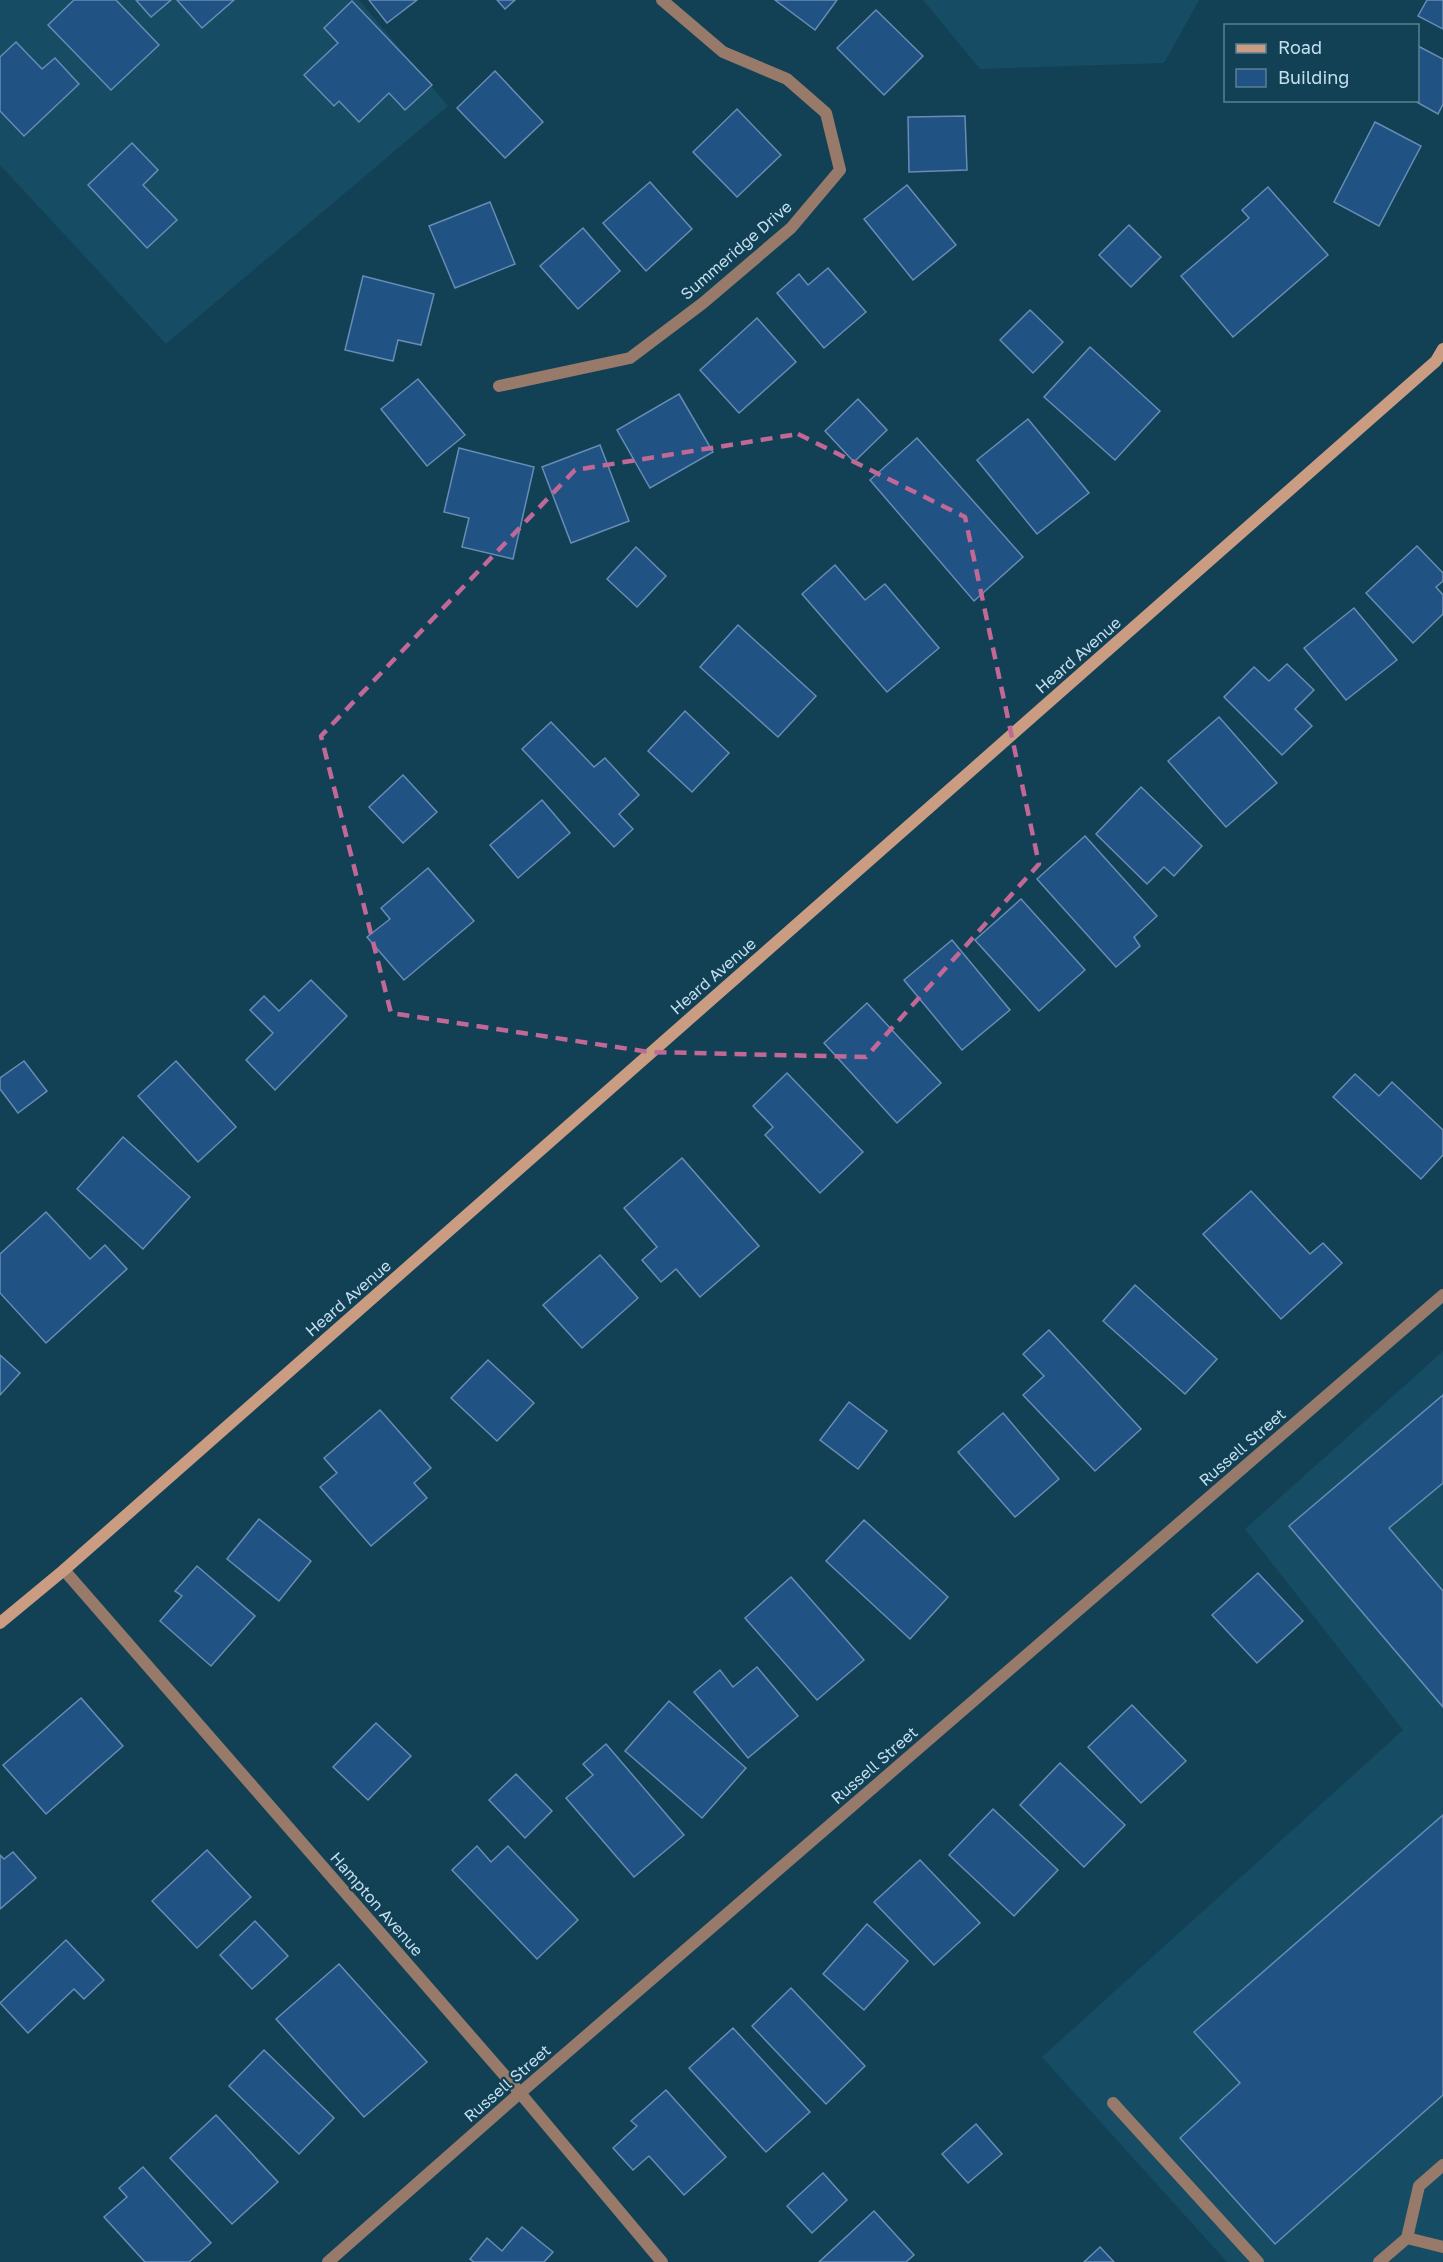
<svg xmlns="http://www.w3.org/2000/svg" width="1443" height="2262" viewBox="0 0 1443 2262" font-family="'Golos Text',sans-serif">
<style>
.built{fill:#164d64}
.building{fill:#205284;stroke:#678cb5;stroke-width:1.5}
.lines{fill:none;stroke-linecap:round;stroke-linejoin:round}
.lane{stroke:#977a69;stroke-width:12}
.street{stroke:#977a69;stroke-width:12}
.secondary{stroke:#ca9c81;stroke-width:12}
.marked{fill:none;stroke:#c26896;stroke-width:4.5;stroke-dasharray:12 8;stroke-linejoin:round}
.labels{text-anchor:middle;stroke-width:4.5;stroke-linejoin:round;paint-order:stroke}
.street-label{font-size:16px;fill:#c2dfef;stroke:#124055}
</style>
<rect width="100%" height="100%" fill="#124055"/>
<g class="built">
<path d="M0 0H359L448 106 166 344 0 165Z"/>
<path d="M923 0H1199L1164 63 980 69Z"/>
<path d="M1443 1351V2262H1227L1042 2057 1403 1730 1245 1529Z"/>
</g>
<g class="building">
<path d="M74 0H116L159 45 111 90 48 25Z"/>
<path d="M136 0H171L151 17Z"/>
<path d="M177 0H234L202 28Z"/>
<path d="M369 0H417L387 23Z"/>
<path d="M497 0H515L505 9Z"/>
<path d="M775 0H837L815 30Z"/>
<path d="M1427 0H1443V29L1418 16Z"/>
<path d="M352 1 432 85 405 110 389 93 359 122 339 101 334 106 304 75 338 43 324 28Z"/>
<path d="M876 10 923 56 884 95 837 48Z"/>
<path d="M16 42 42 69 55 58 79 84 24 136 0 111V57Z"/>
<path d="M1418 46 1443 59V104L1438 114 1413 100H1418Z"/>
<path d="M495 71 543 122 505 158 457 108Z"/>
<path d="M737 109 781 155 737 197 693 152Z"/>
<path d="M965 116 967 170 909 172 908 117Z"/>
<path d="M1375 122 1421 146 1379 226 1334 202Z"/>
<path d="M132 143 158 170 143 185 177 220 147 248 88 185Z"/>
<path d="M650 182 692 229 646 271 603 223Z"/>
<path d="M907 185 956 245 913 280 864 219Z"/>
<path d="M1268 187 1328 255 1233 337 1181 276 1249 218 1242 210Z"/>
<path d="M490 202 515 264 455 288 429 226Z"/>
<path d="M1129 225 1161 257 1131 287 1099 255Z"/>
<path d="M583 228 620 271 578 309 540 266Z"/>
<path d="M828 268 866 312 824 348 777 293 799 274 808 285Z"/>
<path d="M363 276 434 294 421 345 398 340 393 361 345 350Z"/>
<path d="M1030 310 1063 342 1033 373 1000 340Z"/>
<path d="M757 318 796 362 739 413 700 370Z"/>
<path d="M1090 347 1160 411 1115 460 1044 397Z"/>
<path d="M418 379 465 435 427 466 381 409Z"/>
<path d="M679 394 713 452 650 488 617 430Z"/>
<path d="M858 399 887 430 854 462 825 431Z"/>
<path d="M1028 419 1089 493 1037 534 977 460Z"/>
<path d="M917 438 1023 557 974 601 870 480Z"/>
<path d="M600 445 629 521 571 543 542 467Z"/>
<path d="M459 448 534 467 513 559 462 547 469 518 444 512Z"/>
<path d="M1417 546 1443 573V581L1436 587 1443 595V614L1413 643 1366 593Z"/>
<path d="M636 547 666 576 637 607 607 579Z"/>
<path d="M835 565 865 600 885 584 939 648 887 692 802 594Z"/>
<path d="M1354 608 1397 660 1346 700 1304 648Z"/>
<path d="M738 625 816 696 778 737 700 667Z"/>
<path d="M1287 664 1314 690 1295 709 1312 726 1282 755 1224 697 1254 667 1269 681Z"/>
<path d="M685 711 729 753 692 792 648 751Z"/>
<path d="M1219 717 1277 783 1226 827 1168 761Z"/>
<path d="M551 722 594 767 605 758 639 795 619 814 633 829 614 847 522 749Z"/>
<path d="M403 775 437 812 403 843 369 807Z"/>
<path d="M1141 787 1202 846 1174 876 1164 867 1147 884 1096 834Z"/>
<path d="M542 800 570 833 518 878 490 845Z"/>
<path d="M1085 836 1157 916 1134 937 1140 946 1116 967 1037 879Z"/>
<path d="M428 868 474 921 404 980 367 937 390 919 381 908Z"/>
<path d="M1021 899 1085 970 1039 1011 975 940Z"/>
<path d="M952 940 1010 1010 962 1050 904 980Z"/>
<path d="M311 980 347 1016 275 1090 246 1060 273 1033 250 1010 264 996 279 1011Z"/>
<path d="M867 1003 941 1083 897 1123 824 1043Z"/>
<path d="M24 1061 47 1091 18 1113 0 1089V1078Z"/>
<path d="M176 1061 236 1127 198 1162 138 1096Z"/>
<path d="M787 1073 863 1152 820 1193 765 1135 773 1127 753 1106Z"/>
<path d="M1355 1074 1379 1096 1392 1082 1443 1130V1155L1421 1179 1333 1097Z"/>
<path d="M123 1137 190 1197 143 1249 77 1189Z"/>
<path d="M682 1158 759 1246 700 1297 676 1269 661 1282 642 1260 657 1247 624 1208Z"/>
<path d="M1251 1191 1310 1254 1323 1243 1342 1263 1281 1319 1203 1234Z"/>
<path d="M46 1212 90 1259 105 1245 127 1269 46 1343 0 1293V1254Z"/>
<path d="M600 1255 638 1298 582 1348 543 1305Z"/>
<path d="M1135 1285 1217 1359 1185 1394 1103 1321Z"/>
<path d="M1049 1330 1141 1429 1095 1471 1023 1395 1044 1376 1023 1354Z"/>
<path d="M0 1355 20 1373 0 1395Z"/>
<path d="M488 1360 534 1403 497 1441 451 1398Z"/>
<path d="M1443 1395V1483L1389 1528 1443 1591V1707L1289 1526Z"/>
<path d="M849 1402 887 1431 858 1469 820 1440Z"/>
<path d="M380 1410 431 1468 414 1483 427 1498 371 1546 320 1487 337 1473 324 1458Z"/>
<path d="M1003 1413 1059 1479 1015 1517 958 1452Z"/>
<path d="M259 1519 311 1561 279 1601 227 1559Z"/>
<path d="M864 1520 948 1597 910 1639 826 1561Z"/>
<path d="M197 1566 255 1616 211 1666 160 1621 182 1596 175 1591Z"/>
<path d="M1258 1573 1303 1621 1257 1663 1212 1615Z"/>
<path d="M791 1577 864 1660 817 1700 745 1618Z"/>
<path d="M757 1667 798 1716 748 1758 694 1692 720 1670 733 1687Z"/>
<path d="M81 1698 123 1746 46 1814 3 1765Z"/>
<path d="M669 1701 746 1768 702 1818 625 1751Z"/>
<path d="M1132 1705 1186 1761 1141 1803 1088 1747Z"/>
<path d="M376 1723 411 1756 368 1800 333 1767Z"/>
<path d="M606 1744 684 1835 634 1877 566 1798 593 1775 583 1764Z"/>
<path d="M1060 1763 1125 1825 1084 1867 1020 1805Z"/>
<path d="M516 1774 552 1811 525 1838 489 1800Z"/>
<path d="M993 1809 1058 1870 1014 1916 949 1855Z"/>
<path d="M1443 1815V2095L1275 2244 1180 2138 1240 2083 1194 2032Z"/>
<path d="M477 1846 491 1862 508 1846 578 1920 537 1959 452 1870Z"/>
<path d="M207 1850 251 1897 197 1948 152 1901Z"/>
<path d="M13 1852 36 1878 0 1909V1855L4 1859Z"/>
<path d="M920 1860 980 1923 934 1965 874 1902Z"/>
<path d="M255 1921 288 1956 252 1989 220 1955Z"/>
<path d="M867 1924 908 1961 864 2010 823 1974Z"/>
<path d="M66 1940 104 1980 84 1999 74 1989 28 2033 0 2003Z"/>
<path d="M339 1964 427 2062 364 2117 276 2019Z"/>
<path d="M791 1988 865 2066 826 2104 752 2026Z"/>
<path d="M733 2028 810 2112 766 2152 689 2068Z"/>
<path d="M264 2050 334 2118 299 2154 229 2086Z"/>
<path d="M666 2090 726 2157 684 2195 649 2156 633 2170 613 2148 637 2126 631 2121Z"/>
<path d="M216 2115 278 2182 232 2224 170 2158Z"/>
<path d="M976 2124 1002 2154 968 2183 942 2154Z"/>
<path d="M143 2167 211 2243 189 2262H145L104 2217 127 2197 119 2188Z"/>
<path d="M823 2173 847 2200 812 2233 787 2206Z"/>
<path d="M874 2211 914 2255 906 2262H819Z"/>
<path d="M522 2227 553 2252 544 2262H474L470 2259 487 2238 502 2251Z"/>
<path d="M1100 2247 1114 2262H1084Z"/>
</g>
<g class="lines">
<g class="lane">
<path d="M1113 2103 1258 2262"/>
<path d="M1407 2238 1443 2247"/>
<path d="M1379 2262 1407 2238 1419 2186 1443 2165"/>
</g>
<g class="street">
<path d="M499 386 630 358 703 303 791 228 840 170 826 113 787 79 723 52 662 0"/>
<path d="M64 1570 520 2093 662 2262"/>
<path d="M328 2262 520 2093 1443 1295"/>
</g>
<path class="secondary" d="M0 1623 64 1570 1436 361 1443 349"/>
</g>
<path class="marked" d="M798 434 965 517 1039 864 866 1057 649 1052 391 1013 321 736 575 470Z"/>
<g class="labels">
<g class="street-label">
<text transform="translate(736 250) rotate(-41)" y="6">Summeridge Drive</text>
<text transform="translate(1078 655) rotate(-41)" y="6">Heard Avenue</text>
<text transform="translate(713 976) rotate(-41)" y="6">Heard Avenue</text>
<text transform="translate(348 1298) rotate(-41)" y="6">Heard Avenue</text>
<text transform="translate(1242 1447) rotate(-41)" y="6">Russell Street</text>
<text transform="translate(874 1765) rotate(-41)" y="6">Russell Street</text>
<text transform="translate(377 1904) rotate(49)" y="6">Hampton Avenue</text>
<text transform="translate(507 2083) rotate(-41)" y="6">Russell Street</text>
</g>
</g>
<rect x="1224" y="24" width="195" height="78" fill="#124055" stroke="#588093" stroke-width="1.5"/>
<rect x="1236" y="44" width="30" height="9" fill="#ca9c81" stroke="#588093" stroke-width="1.5"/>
<text x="1278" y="54" font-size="18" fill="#c2dfef">Road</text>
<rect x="1236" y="69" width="30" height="18" fill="#205284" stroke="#588093" stroke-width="1.5"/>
<text x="1278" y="84" font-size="18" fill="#c2dfef">Building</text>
</svg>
